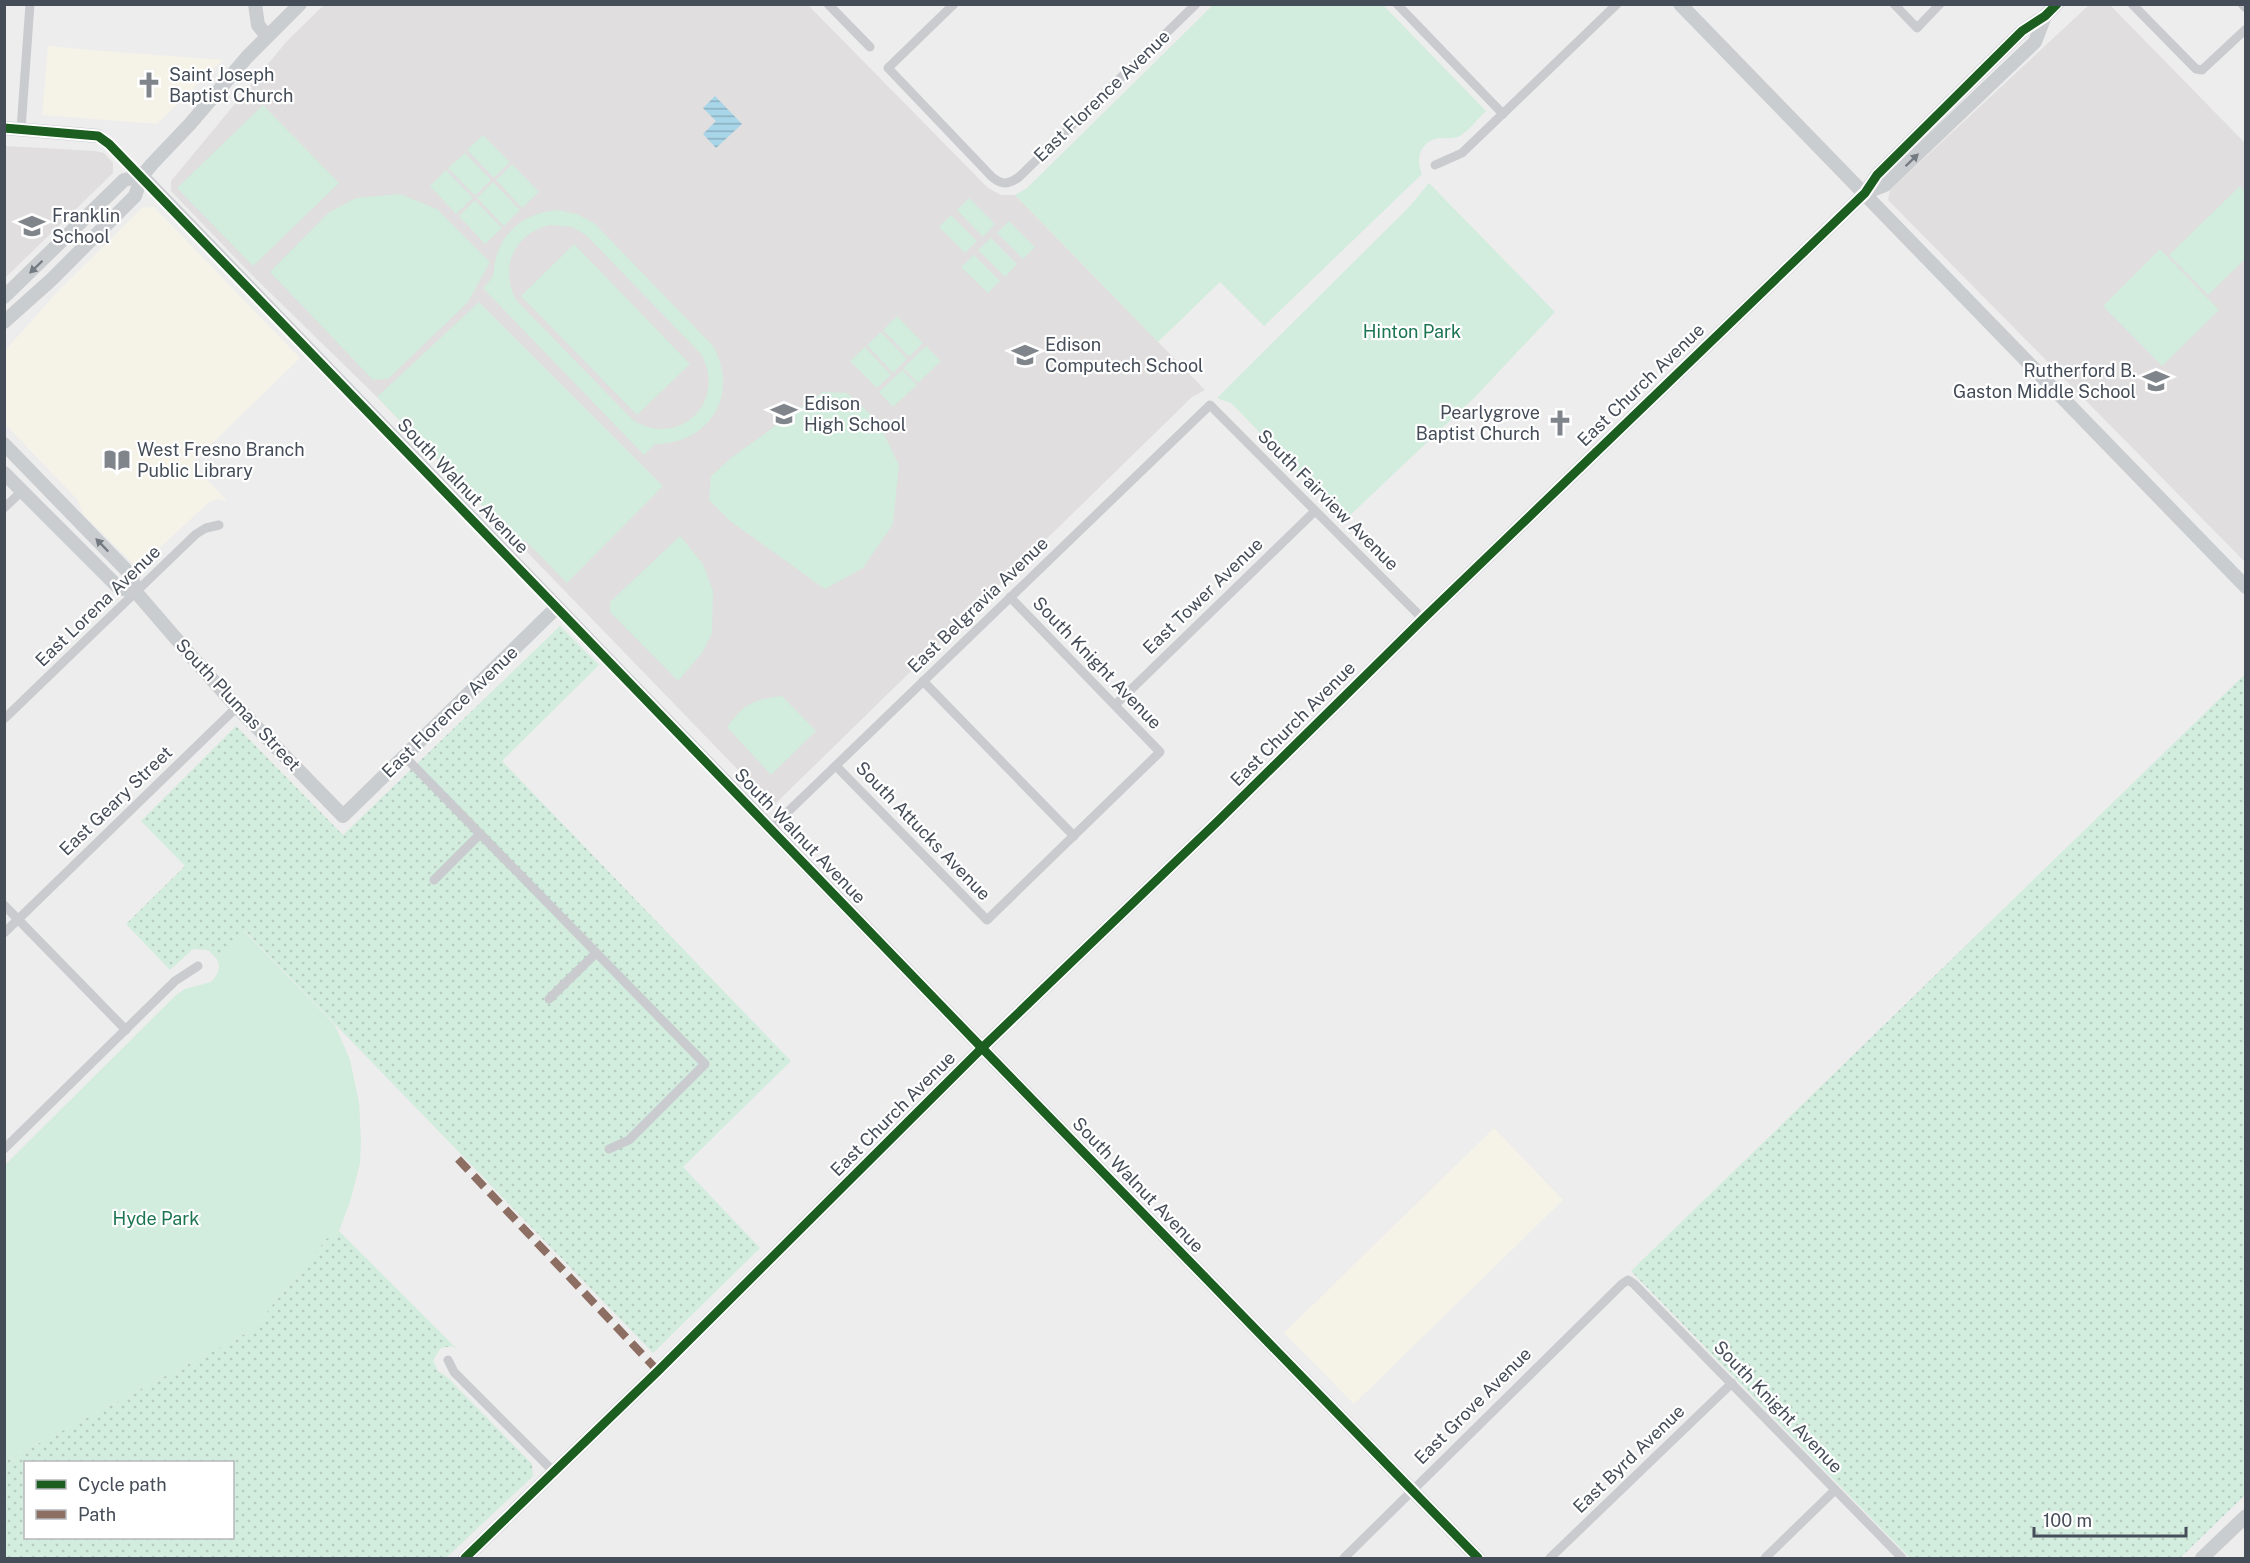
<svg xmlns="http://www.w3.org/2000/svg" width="2250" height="1563" viewBox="0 0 2250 1563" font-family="'Public Sans',sans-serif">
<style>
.commercial{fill:#f5f2e8}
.education{fill:#e0dede}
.grass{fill:url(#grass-dots);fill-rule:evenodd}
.green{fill:#d2ecde;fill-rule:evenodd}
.water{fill:url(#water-rules)}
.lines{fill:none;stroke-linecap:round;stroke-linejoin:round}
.street{stroke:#c9cbce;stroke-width:9}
.secondary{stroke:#cacdcf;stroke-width:14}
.quiet{stroke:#8d6e63;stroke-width:8;stroke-dasharray:15 8;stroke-linecap:butt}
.cycleway-casing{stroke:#fff;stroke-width:13}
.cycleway{stroke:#1b5e20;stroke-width:9}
.oneway{fill:#747a82}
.labels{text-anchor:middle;stroke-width:4.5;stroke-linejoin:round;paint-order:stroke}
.poi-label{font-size:18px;fill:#454d58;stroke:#fff;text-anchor:start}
.street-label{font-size:18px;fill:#454d58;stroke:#fff}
.park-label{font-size:18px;fill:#1b7550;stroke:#fff}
</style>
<defs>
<pattern id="grass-dots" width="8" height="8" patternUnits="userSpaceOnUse" patternTransform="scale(1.5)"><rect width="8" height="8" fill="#d2ecde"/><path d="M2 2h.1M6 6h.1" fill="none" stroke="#b6ccc1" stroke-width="1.8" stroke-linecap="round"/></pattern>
<pattern id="water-rules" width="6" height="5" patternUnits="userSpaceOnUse" patternTransform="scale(1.5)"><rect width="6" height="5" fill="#a8d5e8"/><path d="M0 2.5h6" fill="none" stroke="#8bafbf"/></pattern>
</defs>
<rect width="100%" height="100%" fill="#eeeded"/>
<g class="commercial">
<path d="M48 46 91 50 223 60 157 124 42 115Z"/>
<path d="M154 207 300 358 192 463 227 501 218 499 209 502 138 568 84 515 77 499 5 424 4 352 57 292 142 208Z"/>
<path d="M1494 1128 1563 1200 1354 1404 1284 1333Z"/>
</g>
<g class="education">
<path d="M324 5H808L988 188 1001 195H1015L1205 390 1192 397 773 806 377 397 249 272 171 191V181L287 41Z"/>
<path d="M2089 5H2110L2245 143V562L1888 200 1890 190Z"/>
<path d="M5 146 96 151 104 153 113 163V173L5 278Z"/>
</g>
<g class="grass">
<path d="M560 626 599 665 502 761 791 1061 683 1167 760 1248 653 1353 245 931 216 958 208 950 193 949 170 970 126 924 185 866 141 821 236 726 343 835Z"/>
<path d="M2245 674V1495L2180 1558H1910L1631 1271Z"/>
<path d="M339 1231 458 1350 452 1346 441 1348 433 1360 438 1371 447 1377 532 1464 533 1476 446 1558H5V1461L252 1330 326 1239ZM26 1462H232V1538H26Z"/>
</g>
<g class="green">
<path d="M1214 4 1383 5 1486 111C1477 119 1468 132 1458 137 1451 139 1445 138 1439 138 1420 141 1415 159 1422 174L1264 326 1220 282 1158 342 1015 195 1027 188Z"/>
<path d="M263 105 339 183 253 266 177 188Z"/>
<path d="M483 135 510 162 494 178 467 150Z"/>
<path d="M465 153 491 180 475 196 448 168Z"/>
<path d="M512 164 539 192 522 208 496 180Z"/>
<path d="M446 170 473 198 456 214 430 186Z"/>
<path d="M493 182 520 210 504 226 477 198Z"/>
<path d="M1429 183 1555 312 1475 397 1345 520 1231 403 1217 398 1409 207Z"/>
<path d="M2240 186 2245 192V259L2208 295 2169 255Z"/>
<path d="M400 194 437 209 490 262 468 302 388 379 373 380 270 272 328 213 356 198Z"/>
<path d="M969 198 995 224 983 237 957 210Z"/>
<path d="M475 200 502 228 485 244 459 216Z"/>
<path d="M558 210 577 214 594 223 713 346C740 394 710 444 655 444L644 455 483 288C499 272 491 273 497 255 505 227 530 212 558 210ZM550 225 572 227 586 235 701 354C728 402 679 449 633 420L517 301C498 269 514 233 550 225Z"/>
<path d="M951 215 977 241 965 253 939 227Z"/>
<path d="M1009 221 1035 247 1023 259 997 233Z"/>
<path d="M991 238 1017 264 1005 277 978 250Z"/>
<path d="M574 244 690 364 637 415 521 296Z"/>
<path d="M2160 249 2219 310 2162 366 2103 306Z"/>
<path d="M974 255 1000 281 988 293 961 267Z"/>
<path d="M479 302 663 486 567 583 525 540 520 545 377 397Z"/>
<path d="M897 316 923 343 909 357 883 330Z"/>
<path d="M881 332 907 359 893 373 867 345Z"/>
<path d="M926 346 941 361 918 383 903 368Z"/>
<path d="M865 347 891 375 877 388 850 361Z"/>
<path d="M902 370 917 385 893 407 879 392Z"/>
<path d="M823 392 847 393 877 420 899 465 893 524 863 568 825 589 730 521 709 500 711 476 732 457Z"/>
<path d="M680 536 703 564 713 591 712 633 702 653 678 681 610 612V602Z"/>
<path d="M782 696 816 731 771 775 727 727C745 703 752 700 782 696Z"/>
<path d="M244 931 335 1025 350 1060 359 1102 361 1142 360 1163 350 1202 339 1231 326 1239 252 1330 5 1461V1165L176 995 185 989 211 982C218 975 222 967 216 958Z"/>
</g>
<path class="water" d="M715 96 742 124 716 148 703 134 716 121 703 108Z"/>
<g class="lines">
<g class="street">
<path d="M828 4 870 47"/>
<path d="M954 4 888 68 992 177C1002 185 1008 185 1019 177L1196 4"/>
<path d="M1397 4 1503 114"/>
<path d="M1894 4 1917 28 1940 4"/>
<path d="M2132 4 2196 69 2202 70 2246 29"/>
<path d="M2242 4 2246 8"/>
<path d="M21 129 30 4"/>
<path d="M98 136 109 144 142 176"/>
<path d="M1435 165 1462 153 1617 4"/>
<path d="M4 508 22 491"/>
<path d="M923 681 1074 836"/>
<path d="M1115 705 1315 511"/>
<path d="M4 719 196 534 206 528 219 525"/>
<path d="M405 757 705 1064 629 1140 609 1149"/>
<path d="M836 766 987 920 1160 752 1010 597"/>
<path d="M770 829 1210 405 1423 619"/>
<path d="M434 880 479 835"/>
<path d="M4 905 126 1030"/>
<path d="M4 933 237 707"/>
<path d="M549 999 596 953"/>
<path d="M4 1149 175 981 198 966"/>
<path d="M448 1360 454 1372 554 1472"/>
<path d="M1344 1558 1622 1284 1628 1280 1634 1284 1902 1558"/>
<path d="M1550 1558 1732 1383"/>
<path d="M1765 1558 1835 1490"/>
</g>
<g class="secondary">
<path d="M255 4 258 25 267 36"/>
<path d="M1680 4 2246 587"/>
<path d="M4 128 98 136"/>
<path d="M142 176 982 1048 1478 1558"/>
<path d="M1865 193 1885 185 2035 42 2045 16"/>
<path d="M4 297 124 180 142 176"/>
<path d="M4 322 51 280 135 196 142 176 152 164 190 124 247 57 300 4"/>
<path d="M4 444 132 576 135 591 191 656 237 707 343 816 556 608"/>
<path d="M4 473 119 588 135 591"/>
<path d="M465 1558 658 1371 982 1048 1217 822 1423 619 1865 193 1877 175 2022 31 2045 16 2057 4"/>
<path d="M2202 1558 2246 1516"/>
</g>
<path class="quiet" d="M458 1159 658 1371"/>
<g class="cycleway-casing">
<g id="cycleway">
<path d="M4 128 98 136 109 144 982 1048 1478 1558"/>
<path d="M465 1558 658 1371 982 1048 1217 822 1423 619 1865 193 1877 175 2022 31 2045 16 2057 4"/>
</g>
</g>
<use href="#cycleway" class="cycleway"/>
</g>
<defs><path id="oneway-solid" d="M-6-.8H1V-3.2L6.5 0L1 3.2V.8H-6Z" transform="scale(1.5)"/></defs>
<g class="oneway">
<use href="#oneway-solid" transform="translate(1912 160) rotate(-44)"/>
<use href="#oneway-solid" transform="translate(36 267) rotate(136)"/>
<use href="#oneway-solid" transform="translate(102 545) rotate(-134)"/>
</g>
<defs>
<g id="church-bare" transform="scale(2.07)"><path d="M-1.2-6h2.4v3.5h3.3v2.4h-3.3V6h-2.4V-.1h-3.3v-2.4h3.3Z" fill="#80858c" stroke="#fff" stroke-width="2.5" paint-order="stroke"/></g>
<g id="school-bare" transform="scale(2.07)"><path d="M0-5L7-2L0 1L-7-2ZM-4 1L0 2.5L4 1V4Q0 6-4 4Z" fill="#80858c" stroke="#fff" stroke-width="2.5" paint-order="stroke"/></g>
<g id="library-bare" transform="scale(2.07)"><path d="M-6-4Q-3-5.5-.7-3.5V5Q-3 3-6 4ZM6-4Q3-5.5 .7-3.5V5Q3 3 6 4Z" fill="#80858c" stroke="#fff" stroke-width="2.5" paint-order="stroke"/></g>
</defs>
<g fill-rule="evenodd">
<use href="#church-bare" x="149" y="85"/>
<use href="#school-bare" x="32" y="226"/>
<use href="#school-bare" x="1025" y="355"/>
<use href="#school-bare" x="2156" y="381"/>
<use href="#school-bare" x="784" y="414"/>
<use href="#church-bare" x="1560" y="423"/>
<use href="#library-bare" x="117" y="460"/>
</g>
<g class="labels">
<g class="poi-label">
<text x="169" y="81">Saint Joseph<tspan x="169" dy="21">Baptist Church</tspan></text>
<text x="52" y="222">Franklin<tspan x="52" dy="21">School</tspan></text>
<text x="1045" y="351">Edison<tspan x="1045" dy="21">Computech School</tspan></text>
<text x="2136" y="377" text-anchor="end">Rutherford B.<tspan x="2136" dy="21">Gaston Middle School</tspan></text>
<text x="804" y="410">Edison<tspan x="804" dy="21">High School</tspan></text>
<text x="1540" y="419" text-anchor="end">Pearlygrove<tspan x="1540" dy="21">Baptist Church</tspan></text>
<text x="137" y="456">West Fresno Branch<tspan x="137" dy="21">Public Library</tspan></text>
</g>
<g class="street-label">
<text transform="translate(1102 96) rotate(-44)" y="6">East Florence Avenue</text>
<text transform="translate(1641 385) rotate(-44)" y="6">East Church Avenue</text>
<text transform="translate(463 486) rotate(46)" y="6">South Walnut Avenue</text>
<text transform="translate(1328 500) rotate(45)" y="6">South Fairview Avenue</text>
<text transform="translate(1203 596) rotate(-44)" y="6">East Tower Avenue</text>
<text transform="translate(978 605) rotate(-44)" y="6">East Belgravia Avenue</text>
<text transform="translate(98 606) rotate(-44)" y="6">East Lorena Avenue</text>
<text transform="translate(1097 663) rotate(46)" y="6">South Knight Avenue</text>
<text transform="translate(238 705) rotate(47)" y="6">South Plumas Street</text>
<text transform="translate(450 712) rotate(-44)" y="6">East Florence Avenue</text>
<text transform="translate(1293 724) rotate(-45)" y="6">East Church Avenue</text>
<text transform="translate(116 801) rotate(-44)" y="6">East Geary Street</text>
<text transform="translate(923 831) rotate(46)" y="6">South Attucks Avenue</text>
<text transform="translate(800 836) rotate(46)" y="6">South Walnut Avenue</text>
<text transform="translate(893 1114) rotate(-45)" y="6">East Church Avenue</text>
<text transform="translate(1138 1185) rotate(46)" y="6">South Walnut Avenue</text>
<text transform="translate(1473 1406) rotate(-45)" y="6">East Grove Avenue</text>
<text transform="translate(1778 1407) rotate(46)" y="6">South Knight Avenue</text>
<text transform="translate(1629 1459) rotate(-44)" y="6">East Byrd Avenue</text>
</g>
<g class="park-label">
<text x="1412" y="338">Hinton Park</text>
<text x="156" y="1225">Hyde Park</text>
</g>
</g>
<rect width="2250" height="1563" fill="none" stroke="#454d58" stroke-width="12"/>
<rect x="24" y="1461" width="210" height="78" fill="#ffffff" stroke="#b5b8bc" stroke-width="1.5"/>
<rect x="36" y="1480" width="30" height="9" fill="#1b5e20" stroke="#b5b8bc" stroke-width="1.5"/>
<text x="78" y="1491" font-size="18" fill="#454d58">Cycle path</text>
<rect x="36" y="1510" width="30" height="9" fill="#8d6e63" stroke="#b5b8bc" stroke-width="1.5"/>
<text x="78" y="1521" font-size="18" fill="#454d58">Path</text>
<path d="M2034 1527v9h152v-9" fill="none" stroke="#454d58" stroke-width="3"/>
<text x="2043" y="1527" font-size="18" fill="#454d58" stroke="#ffffff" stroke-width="4.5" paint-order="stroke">100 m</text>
</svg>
